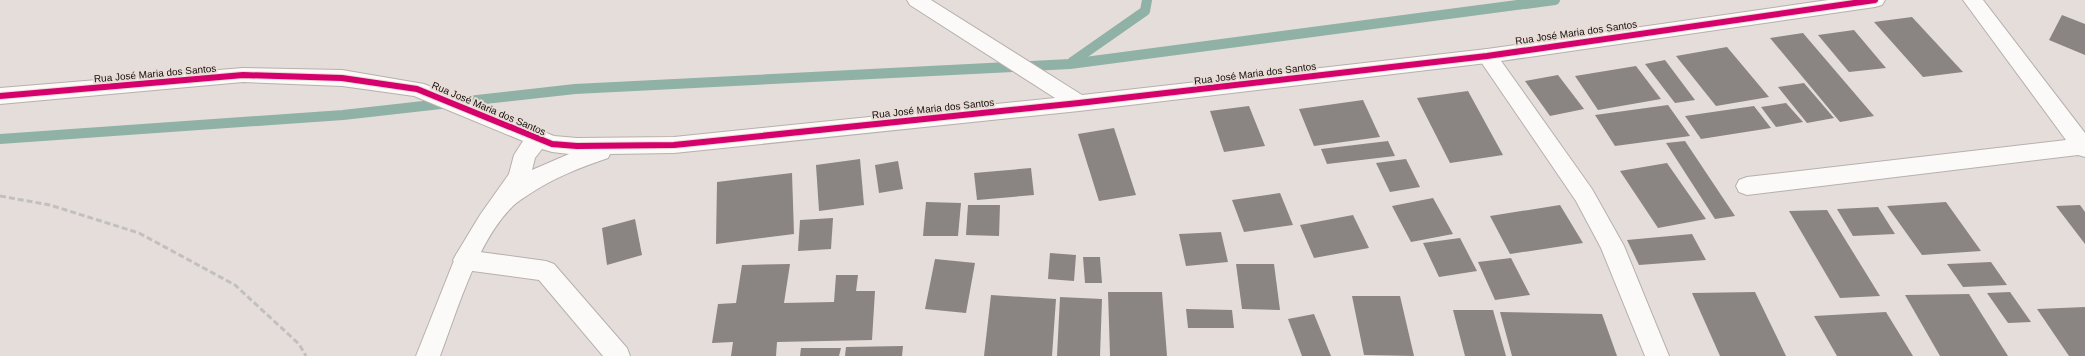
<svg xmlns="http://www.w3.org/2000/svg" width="2085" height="356" viewBox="0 0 2085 356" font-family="Helvetica,sans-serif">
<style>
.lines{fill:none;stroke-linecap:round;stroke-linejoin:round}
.stream{stroke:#90b1a6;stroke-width:10}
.building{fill:#8a8482}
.street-casing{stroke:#b6b0ae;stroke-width:2}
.secondary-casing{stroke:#b6b0ae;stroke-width:2}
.street{fill:#fbfaf9;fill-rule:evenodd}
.secondary{fill:#fbfaf9;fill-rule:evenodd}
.rail{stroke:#c2c0bf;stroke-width:3;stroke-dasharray:6 3;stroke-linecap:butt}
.cycleway-casing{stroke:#e9dcd6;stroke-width:8}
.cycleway{stroke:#d6006c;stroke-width:6}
.labels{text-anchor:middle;stroke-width:4;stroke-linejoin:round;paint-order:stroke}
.street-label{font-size:10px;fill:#120e0c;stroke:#e9dcd6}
</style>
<rect width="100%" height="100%" fill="#e5ddda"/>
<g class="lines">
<g class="stream">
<path d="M1072 62 1145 11 1147 0"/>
<path d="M0 139 343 115 575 89 1070 64 1555 0"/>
</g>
</g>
<g class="building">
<path d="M2062 15 2085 24V55L2049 40Z"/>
<path d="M1912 17 1963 72 1923 77 1874 22Z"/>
<path d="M1854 30 1886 68 1849 72 1818 35Z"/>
<path d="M1803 33 1874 116 1840 122 1770 38Z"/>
<path d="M1727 47 1769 97 1716 106 1676 56Z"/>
<path d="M1665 60 1695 100 1675 103 1645 64Z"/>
<path d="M1636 66 1661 99 1598 110 1575 76Z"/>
<path d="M1558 75 1584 109 1550 116 1525 81Z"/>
<path d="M1804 83 1834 118 1807 123 1778 87Z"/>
<path d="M1468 91 1503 155 1450 163 1417 98Z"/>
<path d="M1363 100 1380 137 1314 146 1299 109Z"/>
<path d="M1786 103 1803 122 1776 127 1761 107Z"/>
<path d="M1668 105 1690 136 1615 146 1595 115Z"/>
<path d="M1249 106 1265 146 1224 152 1210 111Z"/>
<path d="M1754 106 1771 128 1701 139 1685 116Z"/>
<path d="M1114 128 1136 195 1099 201 1078 134Z"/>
<path d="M1388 141 1395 156 1327 164 1321 149Z"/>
<path d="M1685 141 1735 216 1715 219 1666 143Z"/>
<path d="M860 159 864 205 819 211 816 165Z"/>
<path d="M1406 159 1420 187 1390 192 1376 163Z"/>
<path d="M898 161 903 189 879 193 875 165Z"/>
<path d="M1667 163 1706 219 1658 228 1620 171Z"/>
<path d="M1031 168 1034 195 977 200 974 173Z"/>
<path d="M792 173 794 234 716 244 717 182Z"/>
<path d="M1280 193 1293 225 1244 232 1232 200Z"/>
<path d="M1433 198 1453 234 1411 242 1392 206Z"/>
<path d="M926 202 961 203 958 236H923Z"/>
<path d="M1946 202 1981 251 1922 255 1887 206Z"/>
<path d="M968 205H1000L999 236 966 235Z"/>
<path d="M1560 205 1583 243 1510 254 1490 216Z"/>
<path d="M2080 205 2085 212V244L2056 206Z"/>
<path d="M1878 207 1895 234 1853 236 1837 209Z"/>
<path d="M1827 210 1880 296 1840 298 1789 211Z"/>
<path d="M1353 215 1369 248 1314 258 1300 225Z"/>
<path d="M833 218 831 249 798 251 800 220Z"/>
<path d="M635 219 642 255 607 265 602 228Z"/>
<path d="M1221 232 1228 262 1186 266 1179 234Z"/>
<path d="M1692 234 1706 260 1639 265 1627 240Z"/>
<path d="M1460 238 1477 271 1439 277 1423 243Z"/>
<path d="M1050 253 1076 255 1074 281 1048 279Z"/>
<path d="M1083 257H1100L1102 283H1085Z"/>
<path d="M1511 258 1530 295 1495 300 1478 262Z"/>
<path d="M935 259 975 263 966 313 925 309Z"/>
<path d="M1991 262 2007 285 1963 287 1947 264Z"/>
<path d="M790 264 784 303 834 302 836 275H858L856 291H875L872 340 777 342 776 356H731L733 342 712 343 718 304 736 303 742 265Z"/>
<path d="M1236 264H1274L1280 310 1242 309Z"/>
<path d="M1108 292H1162L1167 356H1110Z"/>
<path d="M1755 292 1786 356H1720L1692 293Z"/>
<path d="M2010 292 2031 322 2008 323 1987 293Z"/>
<path d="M1969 294 2008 356H1940L1905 295Z"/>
<path d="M991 295 1056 299 1052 356H984Z"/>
<path d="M1352 296H1400L1414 356 1364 355Z"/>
<path d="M1060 297 1102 299 1100 356H1057Z"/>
<path d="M2085 307V356H2069L2037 309Z"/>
<path d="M1186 309 1232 310 1234 328H1188Z"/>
<path d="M1453 310H1493L1506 356H1465Z"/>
<path d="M1500 312 1602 314 1617 356H1512Z"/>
<path d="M1886 312 1913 356H1837L1814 316Z"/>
<path d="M1314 314 1331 356H1302L1288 319Z"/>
<path d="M903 346 902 356H845L846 347Z"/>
<path d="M801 348H841L839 356H800Z"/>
</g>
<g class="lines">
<g class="street-casing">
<g id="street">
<path d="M1963 0H1983L2085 133V157L2078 155 1747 195 1739 192 1736 186 1739 180 1747 177 2066 140Z"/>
<path d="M1487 49 1494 51 1592 189 1624 246 1669 356H1645L1601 248 1576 201 1477 56 1480 51Z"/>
<path d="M465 250 546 261 554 264 627 348 630 356H603L539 280 465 270 457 267 453 260 457 253Z"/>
</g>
</g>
<g class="secondary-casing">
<path id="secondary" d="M907 0H931L1082 95 1487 49 1828 0H1885L1882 5 1875 7 1487 63 1079 111 674 153 610 154 608 158C579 168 553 178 528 195 522 199 515 203 511 208 477 242 457 311 440 356H416L457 253 480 215 509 174 514 155 523 141 414 96 342 86 243 82 0 104V88L243 68 342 70 424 84 554 136 577 138 674 137 1055 98 910 5ZM542 149 552 152 569 154 532 170 535 158Z"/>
</g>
<use href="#street" class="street"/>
<use href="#secondary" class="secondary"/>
<path class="rail" d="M0 196 50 205 139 233 235 285 299 344 306 356"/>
<g class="cycleway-casing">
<path id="cycleway" d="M0 96 243 75 342 78 417 89 552 144 577 146 674 145 1079 103 1487 56 1875 0"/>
</g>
<use href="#cycleway" class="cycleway"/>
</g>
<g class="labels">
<g class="street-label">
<text transform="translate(1576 32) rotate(-8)" y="4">Rua José Maria dos Santos</text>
<text transform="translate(155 73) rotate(-5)" y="4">Rua José Maria dos Santos</text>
<text transform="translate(1255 73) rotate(-7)" y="4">Rua José Maria dos Santos</text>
<text transform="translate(489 108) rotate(23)" y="4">Rua José Maria dos Santos</text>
<text transform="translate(933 108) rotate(-6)" y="4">Rua José Maria dos Santos</text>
</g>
</g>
</svg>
